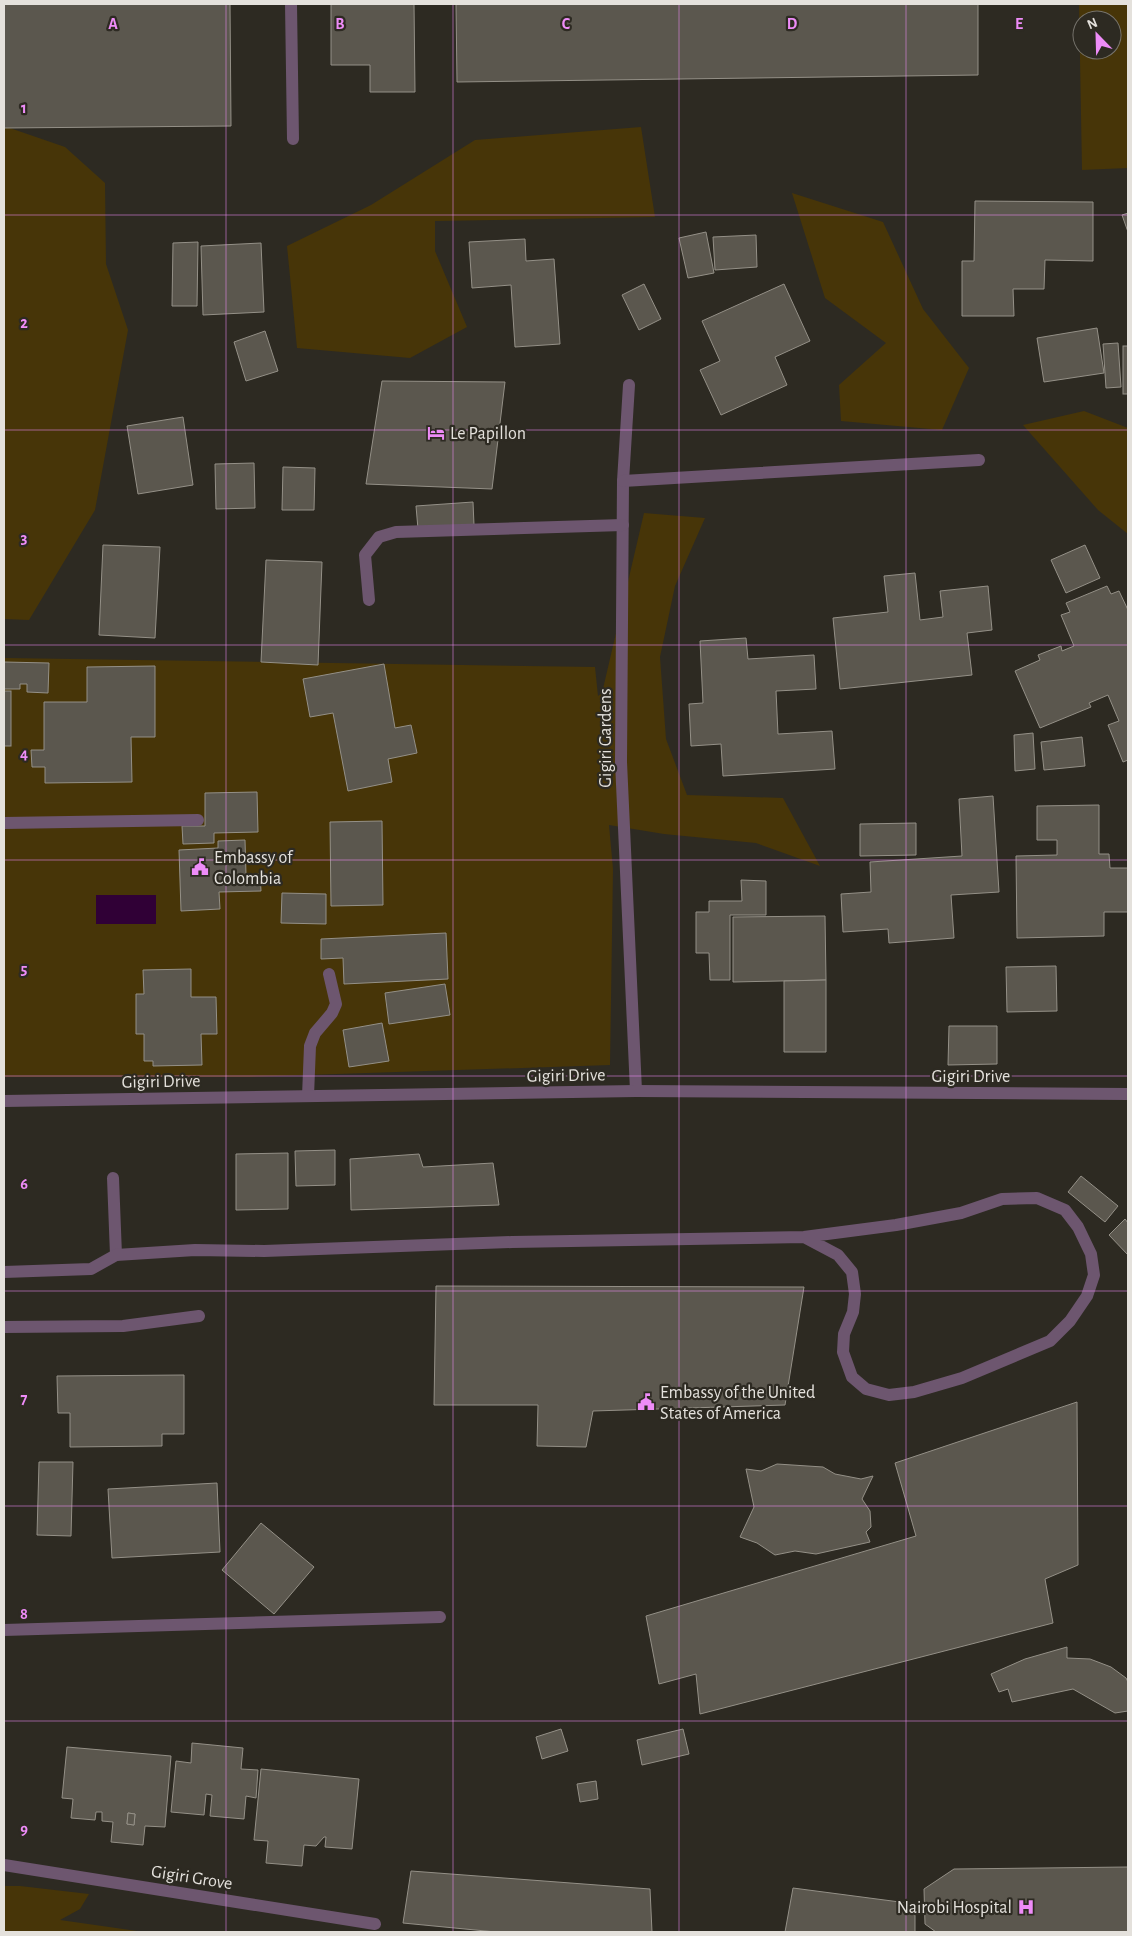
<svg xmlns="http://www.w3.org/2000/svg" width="1132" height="1936" viewBox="0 0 1132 1936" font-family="'Alegreya Sans',sans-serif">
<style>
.green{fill:#473508;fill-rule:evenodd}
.water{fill:#300036}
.building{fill:#5b574e;stroke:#949087;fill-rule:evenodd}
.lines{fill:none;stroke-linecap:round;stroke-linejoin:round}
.service{stroke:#6d566f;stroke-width:12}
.minor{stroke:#6d566f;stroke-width:12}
.grid{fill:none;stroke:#ee8cf8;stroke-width:1;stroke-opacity:0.55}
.labels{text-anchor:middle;stroke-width:4.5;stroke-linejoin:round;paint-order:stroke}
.poi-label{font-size:18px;fill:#e4e1dc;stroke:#2d2a22;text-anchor:start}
.street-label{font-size:18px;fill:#e4e1dc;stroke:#2d2a22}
.grid-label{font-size:16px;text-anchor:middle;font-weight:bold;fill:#ee8cf8;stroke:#2d2a22;stroke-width:4.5;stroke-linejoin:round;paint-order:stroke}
</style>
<rect width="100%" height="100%" fill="#2d2a22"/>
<g class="green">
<path d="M1079 4H1128V168L1082 170ZM1082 20H1112V50H1082Z"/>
<path d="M4 126 65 147 105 183 106 264 128 330 95 510 29 620 4 619Z"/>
<path d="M641 127 655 217 435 221V251L467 327 410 358 297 348 287 246 371 205 475 140Z"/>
<path d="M792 193 883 222 923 309 969 368 942 430 841 421 839 385 886 343 825 298Z"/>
<path d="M1084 411 1128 428V534L1098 510 1023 425Z"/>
<path d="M644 513 705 518 675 586 660 657 666 739 687 795 783 798 820 866 756 843 664 834 609 825 613 869 610 1065 249 1077H4V658L595 667 598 696 602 693Z"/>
<path d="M4 1886H20L89 1894 80 1909 60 1920 144 1932H4Z"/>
</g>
<rect class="water" x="96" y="895" width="60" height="29"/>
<g class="building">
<path d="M4 4H230L231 126 4 128Z"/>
<path d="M331 4H414L415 92H370V65H331Z"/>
<path d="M456 4H978V75L457 82Z"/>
<path d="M975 201 1093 202V261L1045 260 1044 289H1013L1014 316H962V261H974Z"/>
<path d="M1128 213V232L1122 215Z"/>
<path d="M706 232 714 273 688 278 679 238Z"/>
<path d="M756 235 757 267 715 270 713 237Z"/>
<path d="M525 239 526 261 554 259 560 344 515 347 511 285 472 288 469 242Z"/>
<path d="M198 242 197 306H172L173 243Z"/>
<path d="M261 243 264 312 203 315 201 246Z"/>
<path d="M644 284 661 319 639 330 622 295Z"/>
<path d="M784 284 810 341 775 357 787 385 721 415 700 370 720 361 702 321Z"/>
<path d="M1097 328 1104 373 1044 382 1037 338Z"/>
<path d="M265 331 278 371 246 381 234 342Z"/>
<path d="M1118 343 1121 387 1106 388 1103 344Z"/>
<rect x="1123" y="346" width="5" height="48"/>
<path d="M382 381 505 382 492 489 366 484Z"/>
<path d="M183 417 193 485 138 494 127 426Z"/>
<path d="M254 463 255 508 216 509 215 464Z"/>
<path d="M283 467 315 468 314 510H282Z"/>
<path d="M473 502 474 525 418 529 416 506Z"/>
<path d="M103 545 160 547 155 638 99 635Z"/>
<path d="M1085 545 1100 578 1066 593 1051 560Z"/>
<path d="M266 560 322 562 318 665 261 662Z"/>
<path d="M915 573 920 620 943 617 940 591 988 586 992 630 967 633 972 675 840 689 833 618 888 612 884 576Z"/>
<path d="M1107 586 1111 594 1119 591 1128 610V760L1123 762 1108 725 1119 721 1108 695 1089 703 1091 707 1040 728 1015 671 1040 660 1038 655 1061 646 1062 651 1074 646 1061 615 1070 612 1066 603Z"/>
<path d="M746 638 748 659 814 655 816 689 776 691 778 734 832 731 835 769 723 776 721 744 691 746 689 704 703 703 700 641Z"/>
<path d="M4 662 49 663 48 693 27 692V684H20V689H4Z"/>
<path d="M384 664 395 728 411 725 417 753 388 759 392 782 348 791 333 713 310 717 303 679Z"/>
<path d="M155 666V737H131L132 782 45 783V767H32L31 750H44V702H87V667Z"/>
<rect x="4" y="691" width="7" height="55"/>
<path d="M1033 733 1035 769 1015 771 1014 735Z"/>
<path d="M1082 737 1085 766 1044 770 1041 742Z"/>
<path d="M257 792 258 832 214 833V843L183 844 182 826H205V793Z"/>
<path d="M993 796 999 892 951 895 954 938 889 943 888 929 843 932 841 894 871 892 870 862 962 856 959 799Z"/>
<path d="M1099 805V854H1109L1110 868H1128V912H1104V936L1017 938 1016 856 1057 855V840H1037V806Z"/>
<path d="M382 821 383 905 331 906 330 822Z"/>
<path d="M916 823V855L860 856V824Z"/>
<path d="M245 840 246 875 260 874 261 891 219 892 220 909 181 911 179 850 218 848V841Z"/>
<path d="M741 880 766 881V915H730V980H710L709 953H696V912H709V901H742Z"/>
<path d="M282 893 326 894V924L281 923Z"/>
<path d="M825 916 826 980 733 982V917Z"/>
<path d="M446 933 448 979 344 984 343 958 321 959V939Z"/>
<path d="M1056 966 1057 1011 1007 1012 1006 967Z"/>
<path d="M191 969V997H216L217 1034H201L202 1065 153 1066V1061H144V1034H136V994H144L143 970Z"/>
<path d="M826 980V1052H784V981Z"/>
<path d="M445 984 450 1015 389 1024 385 993Z"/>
<path d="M382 1023 389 1061 349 1067 343 1030Z"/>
<path d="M949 1026H997V1064L948 1065Z"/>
<path d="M335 1150V1185L296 1186 295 1151Z"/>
<path d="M288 1153V1209L236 1210V1154Z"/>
<path d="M419 1154 423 1167 493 1163 499 1205 351 1210 350 1159Z"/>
<path d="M1081 1176 1118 1206 1105 1222 1068 1192Z"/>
<path d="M1125 1219 1128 1223V1255L1109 1235Z"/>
<path d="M436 1286 804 1287 785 1405 593 1411 586 1447 537 1446 538 1405H434Z"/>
<path d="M184 1375V1434H162V1446L70 1447V1413H58L57 1376Z"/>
<path d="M1077 1402 1078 1565 1045 1579 1053 1623 700 1714 696 1674 659 1684 646 1616 916 1536 895 1463Z"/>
<path d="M39 1462H73L71 1536 37 1535Z"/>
<path d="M777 1464 823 1467 835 1474 861 1479 873 1476 862 1499 870 1511 871 1527 866 1532 870 1542 816 1554 795 1551 775 1555 757 1543 740 1537 754 1507 746 1469 761 1471Z"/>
<path d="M217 1483 220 1552 112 1558 108 1489Z"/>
<path d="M261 1523 314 1567 274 1614 222 1570Z"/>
<path d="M1067 1647V1658L1090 1659 1111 1667 1126 1678 1128 1682V1711L1115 1713 1073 1689 1012 1702 1008 1689 999 1692 991 1674 1025 1659Z"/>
<path d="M561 1729 568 1751 542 1759 536 1737Z"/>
<path d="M683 1729 689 1754 642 1765 637 1740Z"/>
<path d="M192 1743 243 1748 241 1769 258 1770 256 1798 246 1796 244 1819 210 1816 212 1795 206 1794 204 1815 171 1812 176 1761 191 1763Z"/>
<path d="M67 1747 171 1756 165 1827 145 1826 143 1845 111 1842 113 1822 102 1821V1812H96L95 1820 71 1818 73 1799 62 1798ZM128 1813 135 1814 134 1825 127 1824Z"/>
<path d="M261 1769 359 1779 352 1849 325 1847 326 1837H324L316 1846 304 1845 302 1866 266 1863 268 1841 254 1840Z"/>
<path d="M596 1781 598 1799 580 1802 577 1784Z"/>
<path d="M128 1813 135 1814 134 1825 127 1824Z"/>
<path d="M1128 1867V1932H936L925 1924 924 1889 954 1869Z"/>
<path d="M411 1871 650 1889 652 1932H496L403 1923Z"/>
<path d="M793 1888 915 1904V1932H785Z"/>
</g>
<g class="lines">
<g class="service">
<path d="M291 4 293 139"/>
<path d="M4 823 198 820"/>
<path d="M308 1096 310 1046 315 1033 332 1013 336 1004 329 974"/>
<path d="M113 1178 116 1255"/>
<path d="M4 1272 91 1269 116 1255 195 1250 264 1251 512 1242 804 1237 896 1225 961 1213 1002 1199 1037 1198 1065 1210 1078 1227 1091 1254 1094 1275 1087 1296 1070 1321 1050 1341 962 1378 914 1392 889 1395 866 1389 852 1377 843 1352 844 1334 853 1312 855 1294 852 1272 838 1255 804 1237"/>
<path d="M4 1327 123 1326 199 1316"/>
<path d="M4 1630 440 1617"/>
</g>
<g class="minor">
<path d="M629 385 623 481 621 762 636 1091"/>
<path d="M623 481 979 460"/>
<path d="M369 600 365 555 379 537 396 532 623 525"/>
<path d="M4 1101 636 1091 1128 1094"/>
<path d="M4 1865 375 1924"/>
</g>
</g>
<path class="grid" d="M226 4V1932M453 4V1932M679 4V1932M906 4V1932M4 215H1128M4 430H1128M4 645H1128M4 860H1128M4 1076H1128M4 1291H1128M4 1506H1128M4 1721H1128"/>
<defs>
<g id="hotel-bare" transform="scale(1.35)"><path d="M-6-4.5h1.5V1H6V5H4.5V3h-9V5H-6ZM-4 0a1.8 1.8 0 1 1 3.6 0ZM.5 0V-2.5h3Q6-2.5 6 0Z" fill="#ee8cf8" stroke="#2d2a22" stroke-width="2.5" paint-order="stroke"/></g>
<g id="civic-bare" transform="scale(1.35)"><path d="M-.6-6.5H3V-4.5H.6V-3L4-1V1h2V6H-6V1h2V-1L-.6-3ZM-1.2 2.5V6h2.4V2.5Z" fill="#ee8cf8" stroke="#2d2a22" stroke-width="2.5" paint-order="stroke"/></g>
<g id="hospital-bare" transform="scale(1.35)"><path d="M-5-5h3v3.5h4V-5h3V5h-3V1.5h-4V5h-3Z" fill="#ee8cf8" stroke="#2d2a22" stroke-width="2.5" paint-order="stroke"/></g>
</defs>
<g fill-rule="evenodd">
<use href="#hotel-bare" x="436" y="433"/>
<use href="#civic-bare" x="200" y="867"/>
<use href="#civic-bare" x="646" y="1402"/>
<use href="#hospital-bare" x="1026" y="1907"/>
</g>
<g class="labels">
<g class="poi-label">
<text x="450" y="439">Le Papillon</text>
<text x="214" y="863">Embassy of<tspan x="214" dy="21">Colombia</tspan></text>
<text x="660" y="1398">Embassy of the United<tspan x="660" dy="21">States of America</tspan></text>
<text x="1012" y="1913" text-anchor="end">Nairobi Hospital</text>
</g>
<g class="street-label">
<text transform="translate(605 738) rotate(-90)" y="6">Gigiri Gardens</text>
<text transform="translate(566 1075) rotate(-1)" y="6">Gigiri Drive</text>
<text x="971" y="1082">Gigiri Drive</text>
<text transform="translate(161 1081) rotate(-1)" y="6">Gigiri Drive</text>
<text transform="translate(192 1877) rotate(9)" y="6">Gigiri Grove</text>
</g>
</g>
<g class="grid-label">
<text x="113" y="29">A</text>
<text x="340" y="29">B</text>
<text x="566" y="29">C</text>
<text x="792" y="29">D</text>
<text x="1019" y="29">E</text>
<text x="24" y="113">1</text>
<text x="24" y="328">2</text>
<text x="24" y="543">3</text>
<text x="24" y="759">4</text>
<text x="24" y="974">5</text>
<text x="24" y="1189">6</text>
<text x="24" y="1404">7</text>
<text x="24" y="1619">8</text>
<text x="24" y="1834">9</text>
</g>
<rect width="1132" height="1936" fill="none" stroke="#e4e1dc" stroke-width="10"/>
<g transform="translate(1097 35) rotate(337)"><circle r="24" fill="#2d2a22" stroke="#76736c"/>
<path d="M0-4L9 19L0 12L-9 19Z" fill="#ee8cf8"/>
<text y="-8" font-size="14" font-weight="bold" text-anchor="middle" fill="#e4e1dc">N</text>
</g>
</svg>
